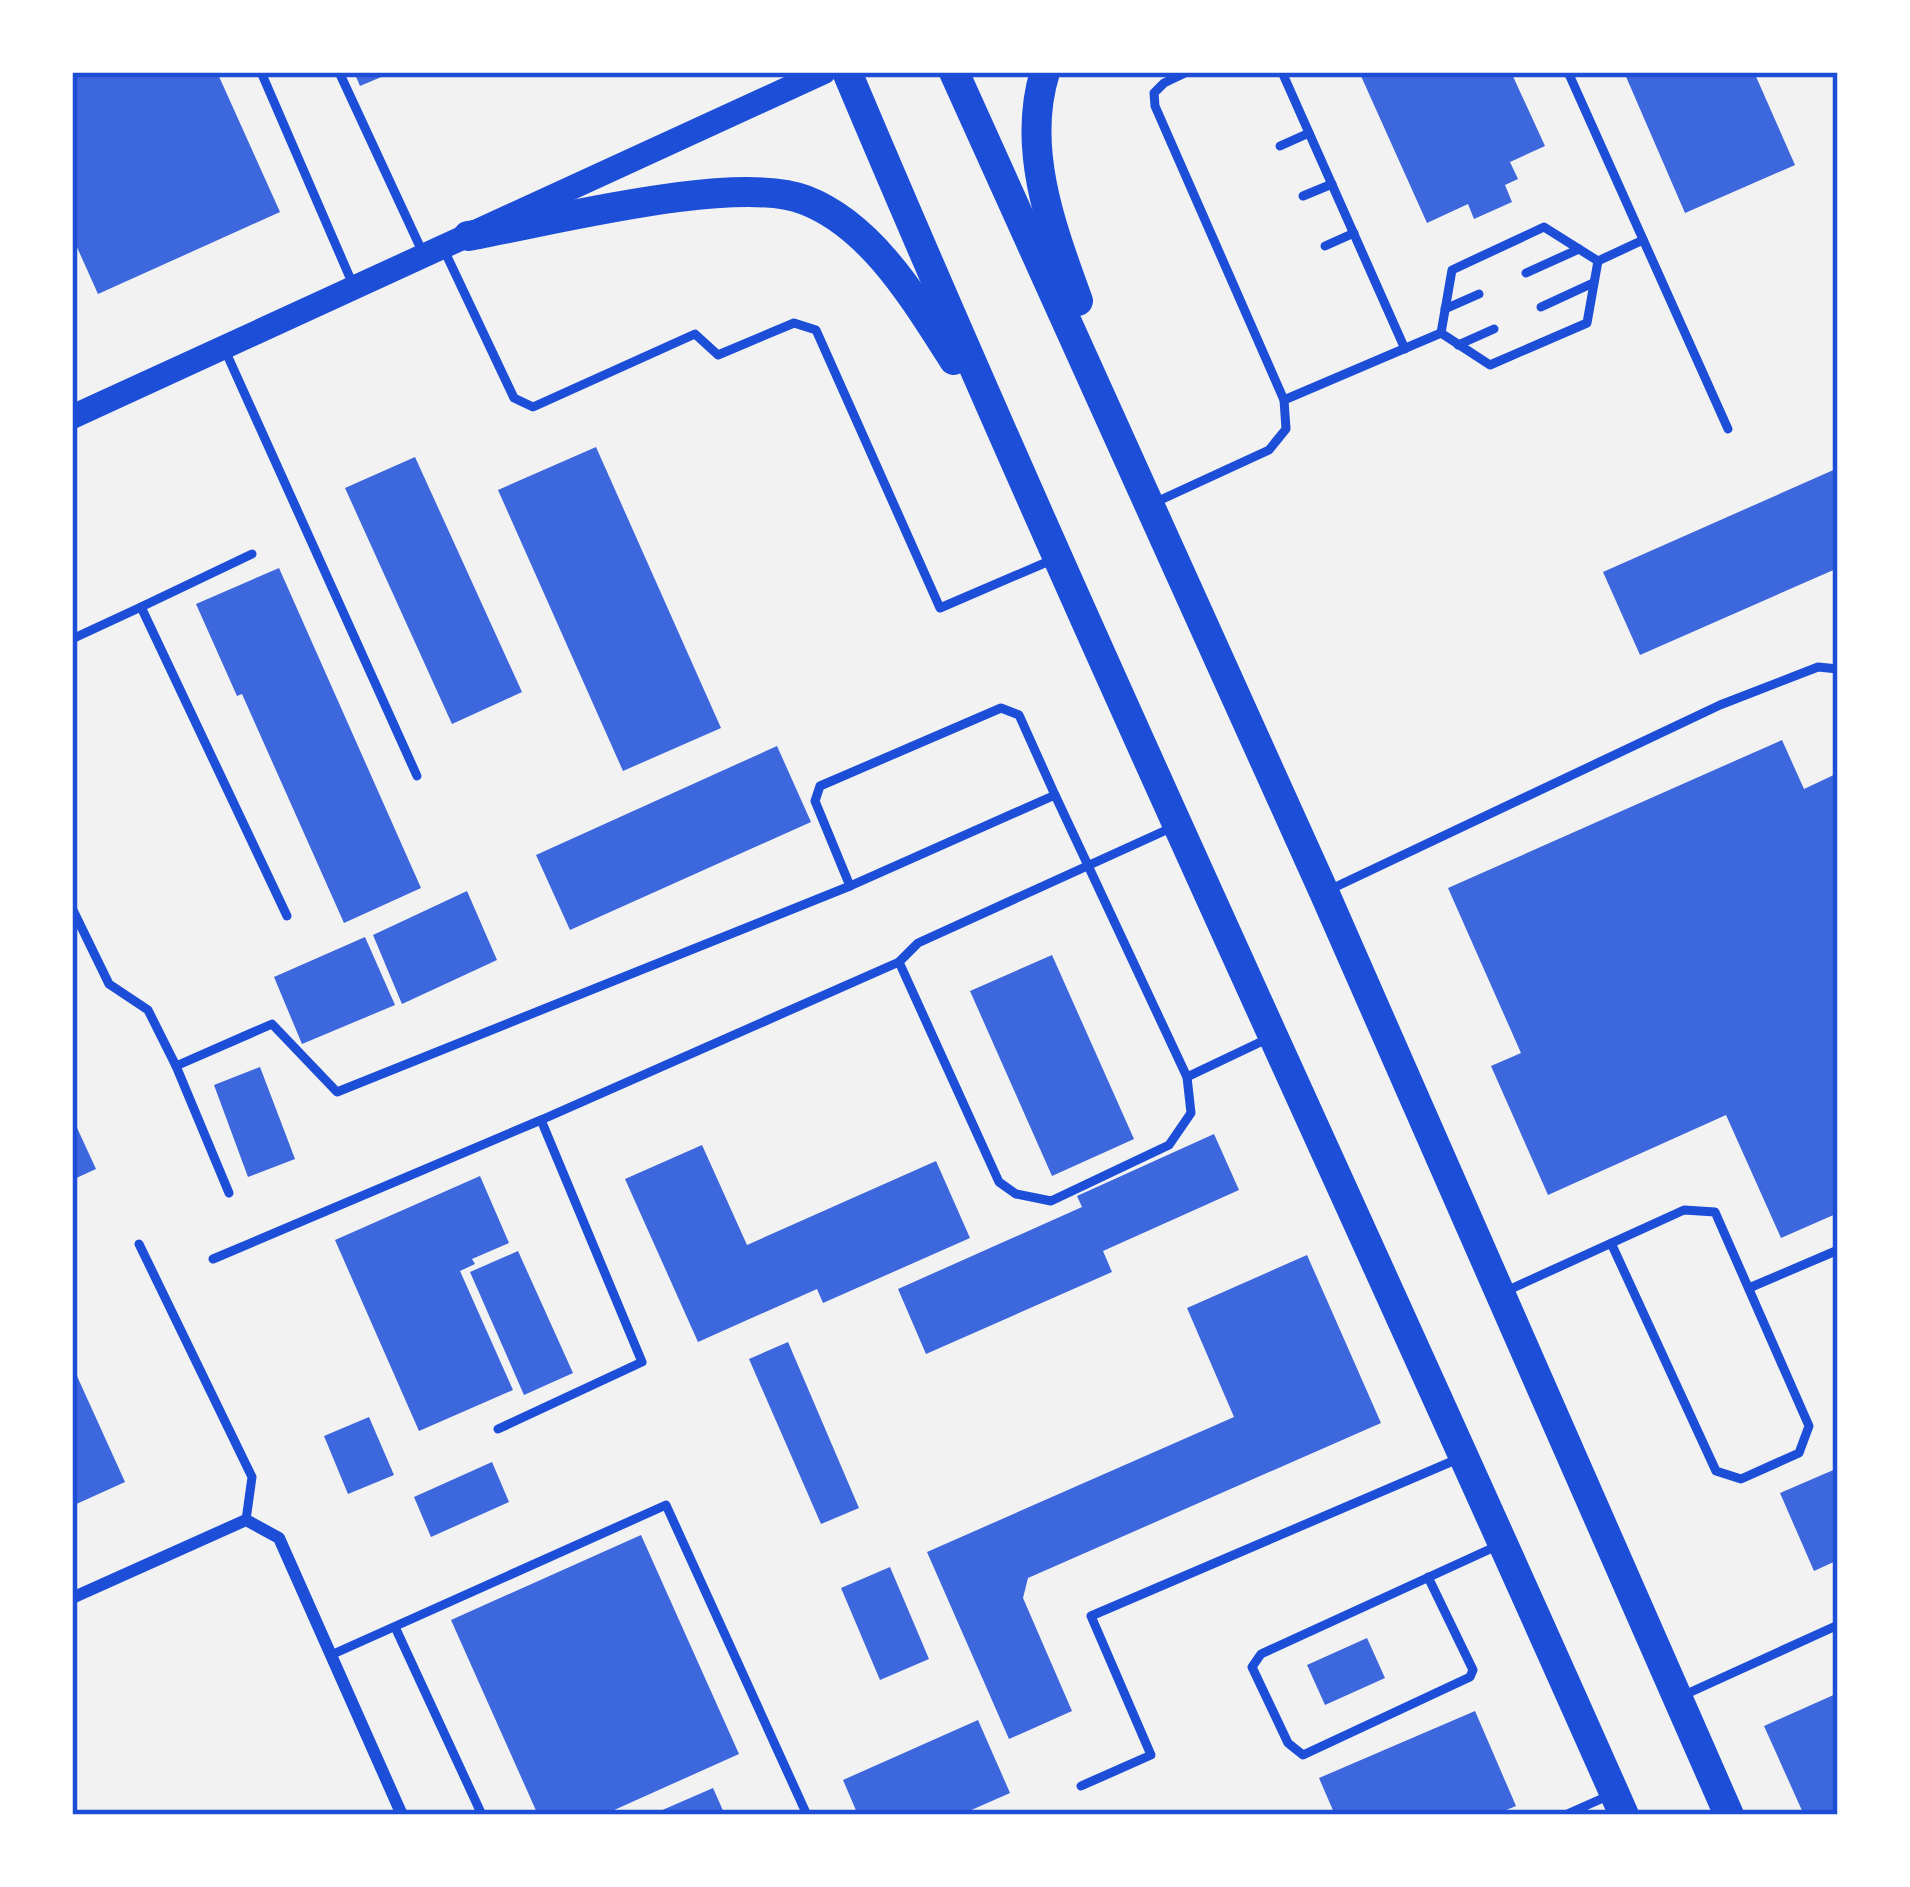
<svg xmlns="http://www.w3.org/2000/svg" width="1910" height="1887" viewBox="0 0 1910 1887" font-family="'Work Sans',sans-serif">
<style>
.building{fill:#3d67dc}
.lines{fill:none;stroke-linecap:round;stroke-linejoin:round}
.service{stroke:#1d4ed8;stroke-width:9}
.minor{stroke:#1d4ed8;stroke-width:12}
.secondary{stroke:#1d4ed8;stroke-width:24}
.primary{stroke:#1d4ed8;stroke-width:30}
.neatline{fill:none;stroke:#1d4ed8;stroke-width:4.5}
</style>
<rect width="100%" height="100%" fill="#f2f2f2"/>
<g class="building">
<path d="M72 72H217L280 212 98 294 72 236Z"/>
<path d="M354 72H393L360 86Z"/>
<path d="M1369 72H1511L1545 146 1510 162 1518 179 1505 185 1512 202 1474 219 1468 204 1427 223 1361 76Z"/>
<path d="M1624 72H1754L1795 165 1685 213Z"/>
<path d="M596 447 721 728 623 771 498 490Z"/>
<path d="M415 457 522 692 452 724 345 488Z"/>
<path d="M1838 468V568L1640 655 1603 572Z"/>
<path d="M279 568 421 888 344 923 242 694 237 696 196 604Z"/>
<path d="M1782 740 1804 789 1838 773V1213L1781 1238 1726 1115 1548 1195 1491 1066 1521 1053 1448 888Z"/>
<path d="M777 746 811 822 570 930 536 855Z"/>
<path d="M467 891 497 960 402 1004 373 935Z"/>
<path d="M365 937 395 1005 302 1044 274 977Z"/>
<path d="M1052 955 1134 1139 1052 1176 970 991Z"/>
<path d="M260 1067 295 1159 248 1177 214 1085Z"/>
<path d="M72 1117 96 1169 72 1180Z"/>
<path d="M1214 1134 1239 1190 1103 1251 1112 1272 926 1354 898 1289 1082 1207 1077 1196Z"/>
<path d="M702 1145 747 1245 936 1161 970 1238 823 1303 817 1289 698 1342 625 1179Z"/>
<path d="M480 1176 509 1243 472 1259 475 1264 460 1271 513 1390 419 1431 335 1240Z"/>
<path d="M518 1251 573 1373 524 1395 470 1272Z"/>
<path d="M1307 1255 1381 1423 1028 1578 1023 1598 1072 1711 1009 1739 927 1552 1234 1417 1187 1308Z"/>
<path d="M788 1342 859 1508 821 1524 749 1359Z"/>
<path d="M72 1365 125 1482 72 1506Z"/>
<path d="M369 1417 394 1475 348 1494 324 1436Z"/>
<path d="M492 1462 509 1502 431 1537 414 1497Z"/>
<path d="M1838 1468V1560L1814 1571 1780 1493Z"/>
<path d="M641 1535 739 1754 603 1815H538L451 1620Z"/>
<path d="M890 1567 929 1659 880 1680 841 1588Z"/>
<path d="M1367 1638 1385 1678 1325 1705 1307 1665Z"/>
<path d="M1838 1693V1815H1804L1764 1726Z"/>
<path d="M1475 1711 1516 1806 1494 1815H1335L1319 1778Z"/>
<path d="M978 1720 1010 1793 960 1815H858L843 1780Z"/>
<path d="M713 1788 725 1815H651Z"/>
</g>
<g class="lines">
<g class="service">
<path d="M261 72 354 287"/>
<path d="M339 72 422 251"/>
<path d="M1282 72 1405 349"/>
<path d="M1568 72 1728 429"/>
<path d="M1280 146 1309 133"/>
<path d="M1303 196 1332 184"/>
<path d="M1325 246 1354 233"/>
<path d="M445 252 514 398 533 407 695 334 718 355 794 323 816 330 940 608 1054 559"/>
<path d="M1526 273 1579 249"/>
<path d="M1541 307 1593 283"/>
<path d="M1445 309 1479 294"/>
<path d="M1441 333 1490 365 1587 323 1598 261"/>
<path d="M1458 345 1494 329"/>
<path d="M224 348 417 776"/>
<path d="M1284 400 1441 333 1452 270 1544 227 1598 261 1643 240"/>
<path d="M1156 502 1269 450 1286 429 1284 400 1155 106 1154 93 1164 83 1187 72"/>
<path d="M141 607 252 554"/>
<path d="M72 639 141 607 287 916"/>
<path d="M850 886 815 801 820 786 1001 708 1019 715 1055 795"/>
<path d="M1329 890 1720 705 1818 667 1838 669"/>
<path d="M72 908 109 984 148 1010 176 1066 272 1024 337 1092 850 886 1055 795 1187 1077 1191 1113 1169 1145 1051 1201 1016 1194 999 1182 899 962 918 943 1173 827"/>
<path d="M176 1066 229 1193"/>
<path d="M1187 1077 1269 1038"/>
<path d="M139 1244 252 1477 246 1520"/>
<path d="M213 1259 541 1120"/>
<path d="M1749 1288 1838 1250"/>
<path d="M1504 1292 1684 1210 1715 1212 1809 1426 1799 1453 1741 1479 1716 1471 1611 1243"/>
<path d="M498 1429 642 1362 541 1120 899 962"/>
<path d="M1428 1577 1473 1670 1470 1677 1303 1755 1288 1743 1252 1667 1261 1654 1499 1545"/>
<path d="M395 1627 482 1815"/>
<path d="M331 1655 666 1505 807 1815"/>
<path d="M1682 1696 1838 1625"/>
<path d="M1081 1786 1151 1755 1091 1616 1460 1458"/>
<path d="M1565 1815 1610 1795"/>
</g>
<path class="minor" d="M72 1598 246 1520 279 1538 402 1815"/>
<path class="secondary" d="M72 417 824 72"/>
<g class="primary">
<path d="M847 72C1094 658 1367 1233 1624 1815"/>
<path d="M954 72 1324 892 1729 1815"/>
<path d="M1045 72C1021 149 1052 229 1078 301"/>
<path d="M468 236C547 222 736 173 805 200 873 226 917 303 954 360"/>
</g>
</g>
<rect width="1910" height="1887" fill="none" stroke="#ffffff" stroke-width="150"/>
<rect x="75" y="75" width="1760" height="1737" class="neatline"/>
</svg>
